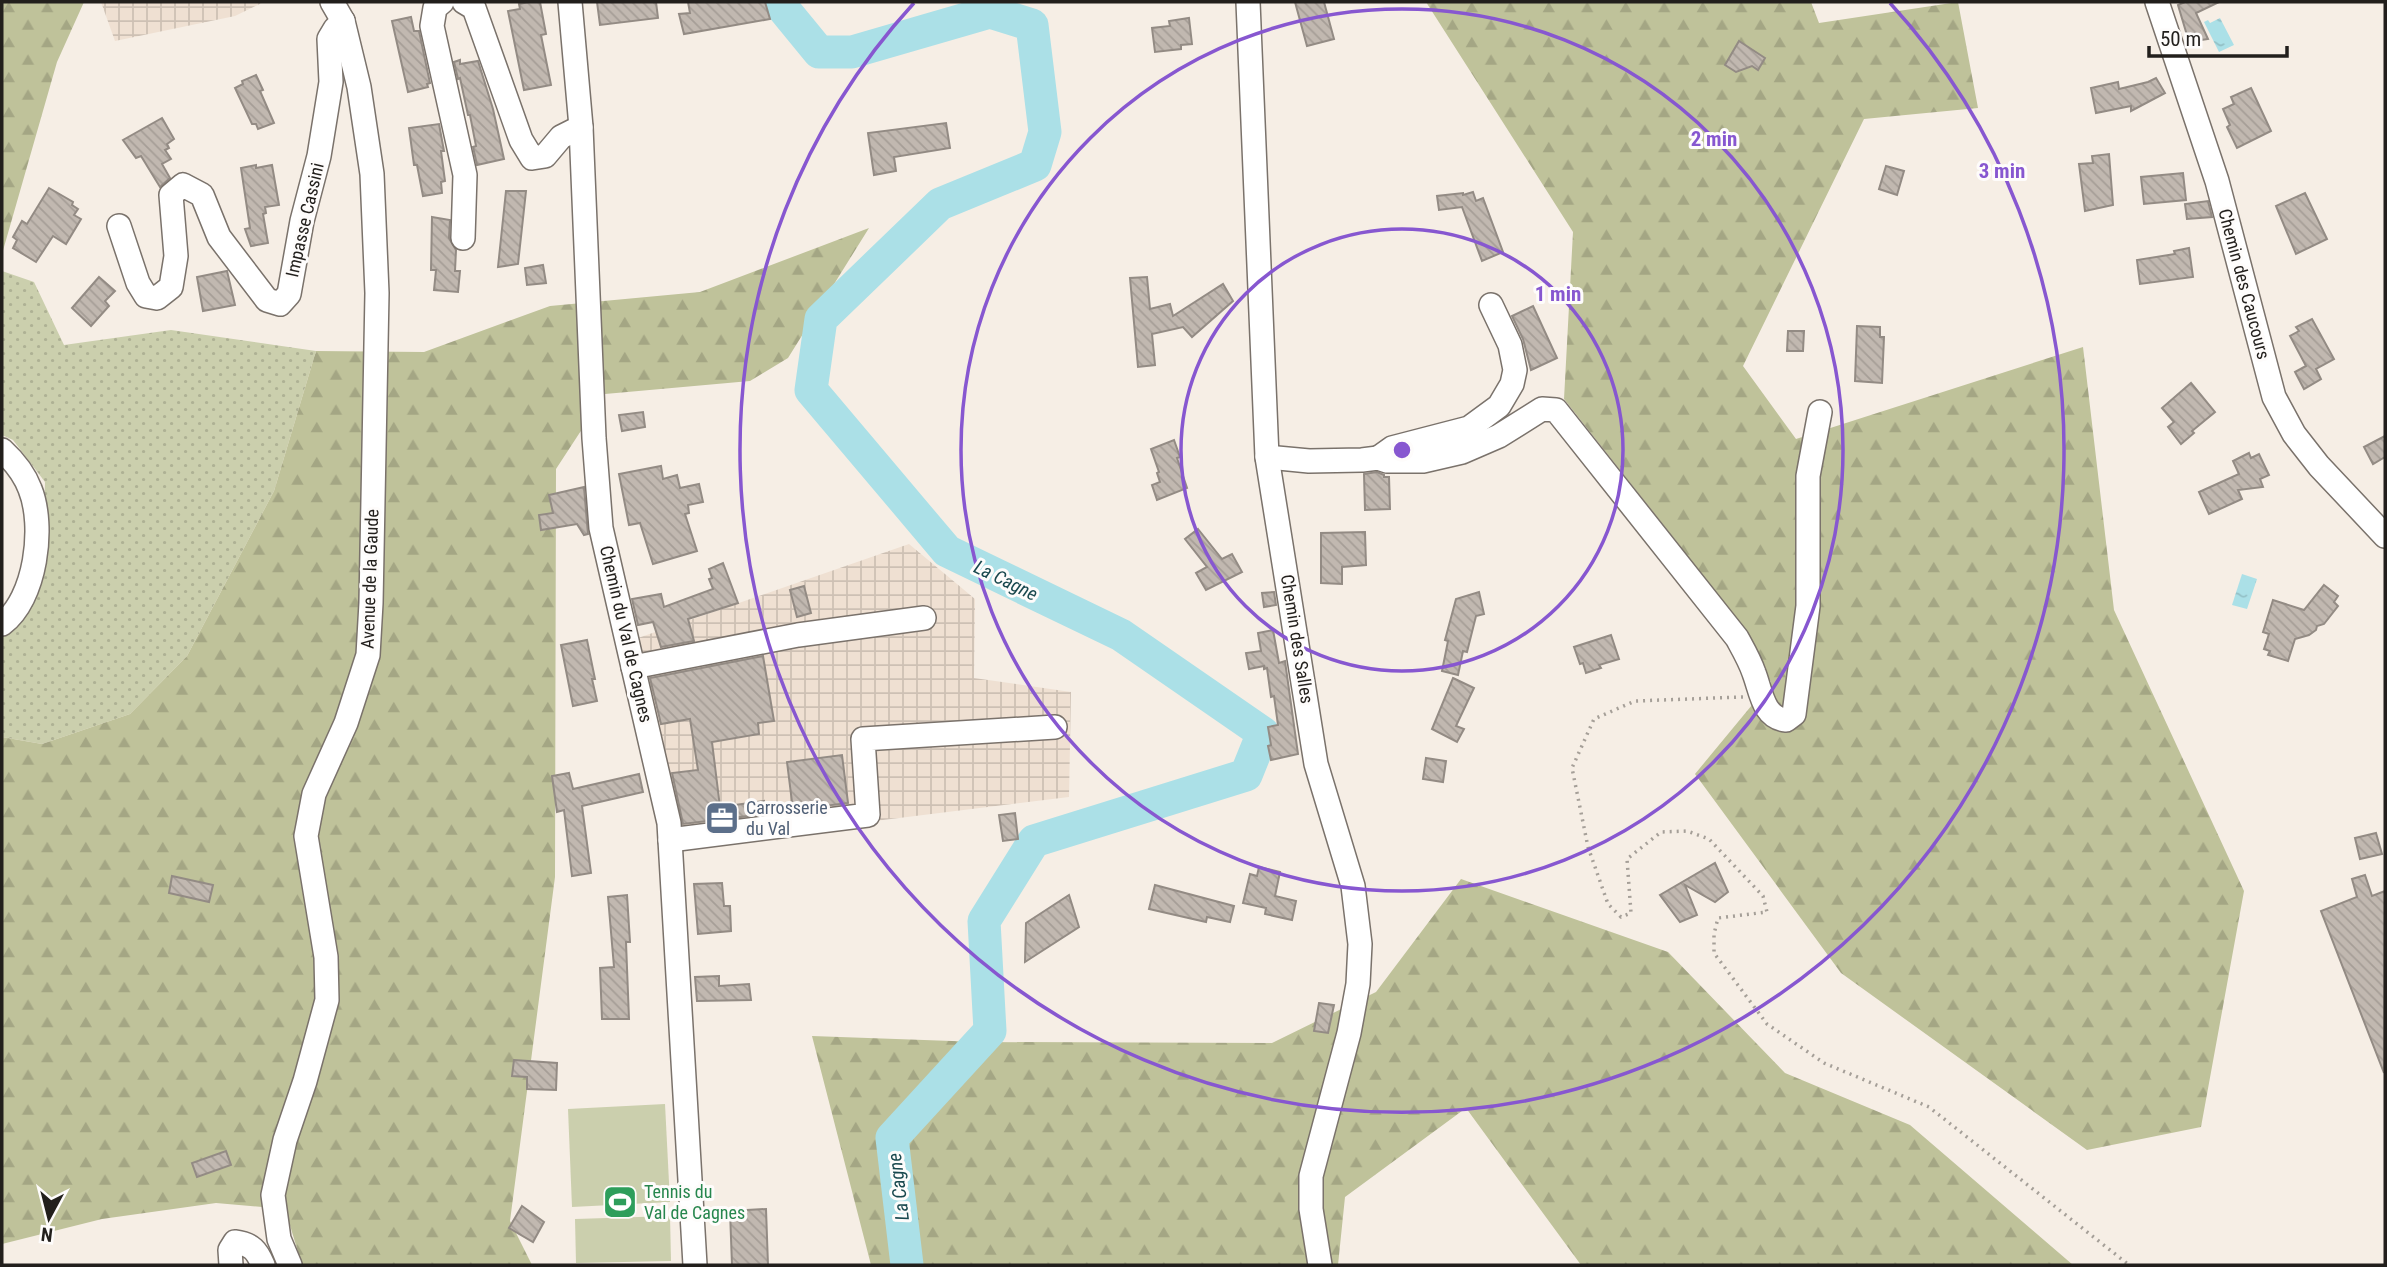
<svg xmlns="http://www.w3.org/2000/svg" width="2387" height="1267" viewBox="0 0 2387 1267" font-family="'Roboto Condensed',sans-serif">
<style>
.industrial{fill:url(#industrial-grid)}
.grass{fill:url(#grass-dots)}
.forest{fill:url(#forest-firs)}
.garden{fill:#cbcfad}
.water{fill:url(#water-ripples)}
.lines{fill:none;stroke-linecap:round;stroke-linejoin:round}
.river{stroke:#abe0e7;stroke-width:33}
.building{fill:url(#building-back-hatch);stroke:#938b84;stroke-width:2}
.minor-casing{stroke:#7a726b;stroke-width:26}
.path{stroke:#a59f98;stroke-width:3.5;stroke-dasharray:2 5;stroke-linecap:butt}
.minor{stroke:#fff;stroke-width:23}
.ring{fill:none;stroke:#8757d0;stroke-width:3.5}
.labels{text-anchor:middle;stroke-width:6;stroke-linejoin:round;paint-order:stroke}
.street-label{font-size:18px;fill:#221f1c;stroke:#fefcfb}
.service-label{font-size:18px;fill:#4e5e75;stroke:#fefcfb;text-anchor:start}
.leisure-label{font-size:18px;fill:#27864d;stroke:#fefcfb;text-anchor:start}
.water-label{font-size:19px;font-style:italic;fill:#19484e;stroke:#fefcfb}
.centre{fill:#8757d0;stroke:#fefcfb;stroke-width:3.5}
.ring-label{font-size:21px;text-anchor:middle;font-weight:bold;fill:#8757d0;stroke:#fefcfb;stroke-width:6;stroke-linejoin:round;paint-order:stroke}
</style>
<defs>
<pattern id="industrial-grid" width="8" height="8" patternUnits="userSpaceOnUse" patternTransform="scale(1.75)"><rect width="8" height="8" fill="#efe0d2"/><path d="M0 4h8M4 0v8" fill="none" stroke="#cdc0b4"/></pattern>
<pattern id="grass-dots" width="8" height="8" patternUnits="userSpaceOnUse" patternTransform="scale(1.75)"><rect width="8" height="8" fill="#cbcfad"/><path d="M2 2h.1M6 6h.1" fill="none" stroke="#aeb194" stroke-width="1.8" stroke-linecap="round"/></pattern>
<pattern id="forest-firs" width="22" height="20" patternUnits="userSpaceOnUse" patternTransform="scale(1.75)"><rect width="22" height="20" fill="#bfc29a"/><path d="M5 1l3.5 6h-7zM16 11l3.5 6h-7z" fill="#a4a684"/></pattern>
<pattern id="water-ripples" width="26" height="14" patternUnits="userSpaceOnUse" patternTransform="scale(1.75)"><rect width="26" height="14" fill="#abe0e7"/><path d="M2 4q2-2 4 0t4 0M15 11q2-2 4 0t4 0" fill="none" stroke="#93c0c6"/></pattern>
<pattern id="building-back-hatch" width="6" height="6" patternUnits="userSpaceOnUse" patternTransform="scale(1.75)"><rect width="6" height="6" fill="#c1b8b0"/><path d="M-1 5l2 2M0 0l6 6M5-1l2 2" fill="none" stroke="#a69e97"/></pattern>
</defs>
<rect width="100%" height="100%" fill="#f6eee5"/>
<g class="industrial">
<path d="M101 2H264L235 16 115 41Z"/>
<path d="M909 544 975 599 974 678 1071 692 1069 797 682 845 638 638Z"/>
</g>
<path class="grass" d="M2 271 34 282 64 345 171 330 316 351 274 491 187 656 130 714 42 744 2 737V637L23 619 43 556 45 482 13 440 2 435Z"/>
<g class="forest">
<path d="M2 2H84L57 62 2 254Z"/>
<path d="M1426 2H1811L1819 23 1958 2 1978 108 1864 119 1743 366 1796 439 2083 347 2114 610 2244 891 2201 1127 2087 1150 1841 973 1695 774 1771 682 1676 541 1564 399 1573 232Z"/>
<path d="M869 228 788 358 750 381 605 394 556 469 555 877 510 1221 532 1265H302L285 1209 216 1203 102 1219 2 1244V737L42 744 130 714 187 656 274 491 316 351 424 352 550 306 700 292Z"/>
<path d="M1461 879 1668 952 1785 1073 1910 1125 2073 1265H1581L1466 1108 1345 1197 1338 1265H871L812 1036 980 1042 1272 1043 1376 992Z"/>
</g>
<g class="garden">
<path d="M665 1104 670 1202 572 1207 568 1109Z"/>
<path d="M670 1216 671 1261 576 1263 575 1219Z"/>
</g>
<g class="water">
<path d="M2220 18 2234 45 2219 52 2204 22 2208 20 2210 23Z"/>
<path d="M2242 574 2257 579 2247 609 2232 605Z"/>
</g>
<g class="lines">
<path class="river" d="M778 2 819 52H852L990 12 1032 25 1045 132 1035 165 940 204 821 319 811 390 947 551 1121 635 1263 733 1246 775 1034 841 984 921 990 1031 892 1138 907 1265"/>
</g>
<g class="building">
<path d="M529 2H540L546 34 541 35 551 85 524 90 508 11 520 9 519 4Z"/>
<path d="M597 2H656L658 18 600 25Z"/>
<path d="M688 2H765L770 19 684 34 679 14 690 13Z"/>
<path d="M1295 2H1324L1334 39 1307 46Z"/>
<path d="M2185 2H2219L2196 13 2208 39 2189 42 2178 5Z"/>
<path d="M411 17 414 31H419L430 83 427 84 428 87 408 92 392 21Z"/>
<path d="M1189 18 1192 44 1181 45V49L1155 52 1152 28 1170 26 1169 21Z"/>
<path d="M1739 41 1765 58 1758 70 1752 66 1736 72 1725 65Z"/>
<path d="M460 60V64L478 61 493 109 504 159 477 165 473 147 476 146 470 115H468L460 78 458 79 454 62Z"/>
<path d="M256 75 263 90 260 91 274 123 258 129 256 124H252L235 88 243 84 242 81Z"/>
<path d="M2156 78 2165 93 2131 111V106L2096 113 2091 88 2118 82 2119 89 2148 82Z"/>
<path d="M2251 88 2271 131 2237 148 2227 127 2230 125 2223 109 2234 104 2231 97Z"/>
<path d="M162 118 174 139 167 144 169 148 165 150 171 159 162 164 170 178 160 187 141 156 136 158 123 140Z"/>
<path d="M946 123 950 148 894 157 896 171 874 175 868 133Z"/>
<path d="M439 124 444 151H441L445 181 441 182 442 193 423 196 417 165H414L409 128Z"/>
<path d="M2109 154 2113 205 2085 211 2079 164 2093 163 2092 156Z"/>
<path d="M256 165V168L272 165 279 205 265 207 266 213 263 214 268 243 251 246 245 229 250 228 241 168Z"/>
<path d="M1886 166 1904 171 1897 195 1879 189Z"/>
<path d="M2183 173 2186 200 2144 204 2141 177Z"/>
<path d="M49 188 73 202 72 205 78 209 74 215 81 219 66 244 53 236 36 262 13 248 17 240 13 237 22 221 27 224Z"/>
<path d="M506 191H526L518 264 498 267Z"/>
<path d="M1473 192 1476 201 1483 198 1503 252 1482 261 1462 207 1439 210 1437 196 1463 193V195Z"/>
<path d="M2305 193 2327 239 2296 254 2276 206Z"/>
<path d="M2208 201 2212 217 2187 219 2185 204Z"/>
<path d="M432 217 450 220 449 238 456 250 455 271H460L458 292 434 290 436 270H431Z"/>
<path d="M2189 248 2193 277 2140 284 2137 260 2175 254 2174 251Z"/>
<path d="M543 265 546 283 527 285 525 268Z"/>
<path d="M227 271 235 305 203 311 197 277Z"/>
<path d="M99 277 115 291 105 301 109 306 91 326 72 308Z"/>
<path d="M1147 277 1150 309 1170 304 1173 316 1223 284 1233 301 1192 337 1183 327 1152 334 1155 365 1138 367 1130 278Z"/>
<path d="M1533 306 1557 358 1531 370 1523 339 1512 316Z"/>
<path d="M2312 319 2334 359 2316 369 2321 379 2304 389 2295 372 2306 366 2290 336 2299 331 2296 327Z"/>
<path d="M1857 326 1880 327V337H1884L1882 383 1855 381Z"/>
<path d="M1788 331H1804L1803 351H1787Z"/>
<path d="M2191 383 2215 412 2192 431 2194 433 2181 444 2168 427 2174 422 2162 408Z"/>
<path d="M643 412 645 427 622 431 619 415Z"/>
<path d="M2385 436V457L2373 464 2364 447Z"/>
<path d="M1174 440 1180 457 1177 458 1187 488 1157 500 1152 485 1160 482 1157 473 1159 472 1151 449Z"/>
<path d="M2249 453 2251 458 2259 454 2269 475 2260 479 2263 487 2238 490 2242 499 2209 514 2199 492 2239 474 2233 461Z"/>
<path d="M661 466 663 479 677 475 680 488 699 484 703 502 688 505 689 513 685 514 697 551 653 564 640 523 629 525 619 474Z"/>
<path d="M1377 472 1384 475V477H1389L1390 509 1365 510 1364 474Z"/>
<path d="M584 487 588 534 584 535 577 524 541 530 539 515 553 513 549 495Z"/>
<path d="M1198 529 1222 559 1232 554 1242 572 1206 590 1196 573 1207 567 1185 539Z"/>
<path d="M1365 532 1366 565 1342 567V584L1321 583V533Z"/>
<path d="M723 563 738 603 688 619 694 641 661 647 653 622 638 625 632 599 661 594 664 607 713 589 709 579 712 578 709 569Z"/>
<path d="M2324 585 2338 596 2334 602 2338 606 2324 624 2317 626 2316 630 2309 635 2295 639 2288 661 2268 655 2270 651 2264 649 2269 634 2263 632 2273 600 2304 610Z"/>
<path d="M804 586 811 613 797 617 790 590Z"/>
<path d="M1274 592 1276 605 1264 607 1262 593Z"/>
<path d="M1479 592 1484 614 1476 616 1467 652 1463 651 1458 675 1442 671 1448 641 1445 640 1456 599Z"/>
<path d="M1273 630 1279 663 1285 661 1298 754 1271 760 1268 746 1271 745 1268 727 1278 725 1274 696 1271 697 1267 668 1264 669V666L1249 669 1246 653 1261 651 1258 633Z"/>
<path d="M1611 635 1619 659 1599 665 1601 668 1586 673 1583 663 1580 664 1574 647Z"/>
<path d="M587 640 595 679H592L597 701 573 706 561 645Z"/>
<path d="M763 656 774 721 758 723 759 734 712 742 720 807 764 801 765 814 683 824 672 773 698 770 690 719 661 724 650 678Z"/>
<path d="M1453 678 1474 688 1456 726 1464 729 1457 742 1432 729Z"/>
<path d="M842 755 848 803 793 810 787 762Z"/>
<path d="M1426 758 1446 761 1443 782 1423 779Z"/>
<path d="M569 773 573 789 639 774 643 792 582 806 591 873 572 876 564 810 557 812 552 776Z"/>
<path d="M1015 813 1018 839 1003 841 999 815Z"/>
<path d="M2376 833 2382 854 2360 859 2355 838Z"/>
<path d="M1715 863 1728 892 1715 902 1685 885 1697 915 1680 922 1660 895Z"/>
<path d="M1259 867 1280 872 1275 896 1296 901 1292 920 1265 914 1266 908 1243 903 1250 874 1257 876Z"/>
<path d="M2365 875 2372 896 2385 891 2384 1073 2321 911 2357 897 2352 879Z"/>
<path d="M172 876 213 885 209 902 169 893Z"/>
<path d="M722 883 724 906H730L731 931 698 934 694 884Z"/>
<path d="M1155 885 1234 906 1230 922 1207 917 1206 922 1149 909Z"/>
<path d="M627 895 630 942H626L629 1019H602L600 968 614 967 608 897Z"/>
<path d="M1069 895 1079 927 1025 962 1026 923Z"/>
<path d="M719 976V986L749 984 751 1000 697 1001 695 977Z"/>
<path d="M1319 1003 1334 1005 1328 1033 1314 1031Z"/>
<path d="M514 1060 557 1063 556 1090 527 1089V1077L512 1076Z"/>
<path d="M226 1151 231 1165 197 1177 192 1163Z"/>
<path d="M522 1206 544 1222 533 1242 509 1228Z"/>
<path d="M766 1209 768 1265H732L730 1211Z"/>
</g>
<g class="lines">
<g class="minor-casing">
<g id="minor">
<path d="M442 2 435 8 432 26 465 175 463 238"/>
<path d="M464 2 474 8 521 140 532 158 545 156 561 137 581 127"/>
<path d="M570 2 581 127 594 438 601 528 669 823 695 1265"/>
<path d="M1248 2 1267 457 1316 764 1353 886 1360 944 1358 984 1349 1033 1311 1176V1209L1320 1265"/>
<path d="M2157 2 2217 181 2274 397 2294 434 2319 466 2385 536"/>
<path d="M119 226 138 283 146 296 157 298 171 287 176 256 171 195 183 185 202 195 219 237 267 300 280 304 289 294 302 221 319 156 331 82 329 39 335 29 343 21"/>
<path d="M2 450C14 461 24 473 30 489 45 526 36 599 2 624"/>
<path d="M1267 457 1309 461 1362 460 1378 458 1387 461H1423L1462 452 1499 436 1542 409 1556 410 1737 638C1743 649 1750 661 1754 673 1761 691 1763 718 1786 720L1794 714 1808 606V476L1820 412"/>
<path d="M1378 458 1392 448 1469 428 1499 406 1512 384 1515 370 1510 345 1491 305"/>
<path d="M633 667 798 635 924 618"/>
<path d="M670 840 868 815 863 739 1055 727"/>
<path d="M231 1265 230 1250 235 1242C252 1244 257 1251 263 1265"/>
<path d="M290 1265 279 1239 273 1195 285 1140 305 1081 327 1000 326 957 306 836 314 794 346 723 368 655 371 603 377 293 372 174 359 87 343 21 332 2"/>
</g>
</g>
<path class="path" d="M1743 697 1635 701 1594 719 1572 768 1588 847 1608 904 1621 917 1631 913 1627 859 1661 832 1687 831 1709 839 1763 896 1767 912 1718 918 1714 934V953L1767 1024 1824 1063 1929 1107 2129 1265"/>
<use href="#minor" class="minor"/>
</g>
<g class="ring">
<circle cx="1402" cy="450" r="221"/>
<circle cx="1402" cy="450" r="441"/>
<path d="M1890 3A662 662 0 1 1 914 3"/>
</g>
<defs>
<g id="office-square" transform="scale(1.75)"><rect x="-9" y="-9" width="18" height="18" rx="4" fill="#5c6f8a" stroke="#fefcfb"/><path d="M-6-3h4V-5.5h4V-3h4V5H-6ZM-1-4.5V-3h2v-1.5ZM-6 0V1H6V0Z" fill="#fff"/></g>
<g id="stadium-square" transform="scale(1.75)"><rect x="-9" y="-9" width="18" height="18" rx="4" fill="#2e9e5b" stroke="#fefcfb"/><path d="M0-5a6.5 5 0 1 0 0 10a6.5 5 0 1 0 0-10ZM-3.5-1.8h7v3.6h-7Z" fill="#fff"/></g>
</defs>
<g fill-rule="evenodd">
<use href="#office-square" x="722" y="818"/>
<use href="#stadium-square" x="620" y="1202"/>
</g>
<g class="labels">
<g class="street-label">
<text transform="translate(305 220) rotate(-77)" y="6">Impasse Cassini</text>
<text transform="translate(2244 284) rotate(75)" y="6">Chemin des Caucours</text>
<text transform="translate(370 579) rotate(-88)" y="6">Avenue de la Gaude</text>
<text transform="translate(626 634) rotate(77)" y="6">Chemin du Val de Cagnes</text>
<text transform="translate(1297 639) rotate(81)" y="6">Chemin des Salles</text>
</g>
<g class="service-label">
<text x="746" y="814">Carrosserie<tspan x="746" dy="21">du Val</tspan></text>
</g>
<g class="leisure-label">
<text x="644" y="1198">Tennis du<tspan x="644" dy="21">Val de Cagnes</tspan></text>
</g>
<g class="water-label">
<text transform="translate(1006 580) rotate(26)" y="7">La Cagne</text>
<text transform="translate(898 1187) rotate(-97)" y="7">La Cagne</text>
</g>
</g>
<circle cx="1402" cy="450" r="10" class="centre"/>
<g class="ring-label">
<text x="1714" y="146">2 min</text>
<text x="2002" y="178">3 min</text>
<text x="1558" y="301">1 min</text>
</g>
<rect width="2387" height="1267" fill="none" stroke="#221f1c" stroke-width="7"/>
<g transform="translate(49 1218) rotate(187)" stroke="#fefcfb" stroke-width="5" paint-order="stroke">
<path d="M0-5L12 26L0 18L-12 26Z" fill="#221f1c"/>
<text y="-10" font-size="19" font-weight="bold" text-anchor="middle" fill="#221f1c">N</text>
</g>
<path d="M2149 46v10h138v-10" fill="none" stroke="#221f1c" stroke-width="3.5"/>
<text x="2160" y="46" font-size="21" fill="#221f1c" stroke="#fefcfb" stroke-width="5" paint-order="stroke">50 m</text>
</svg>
